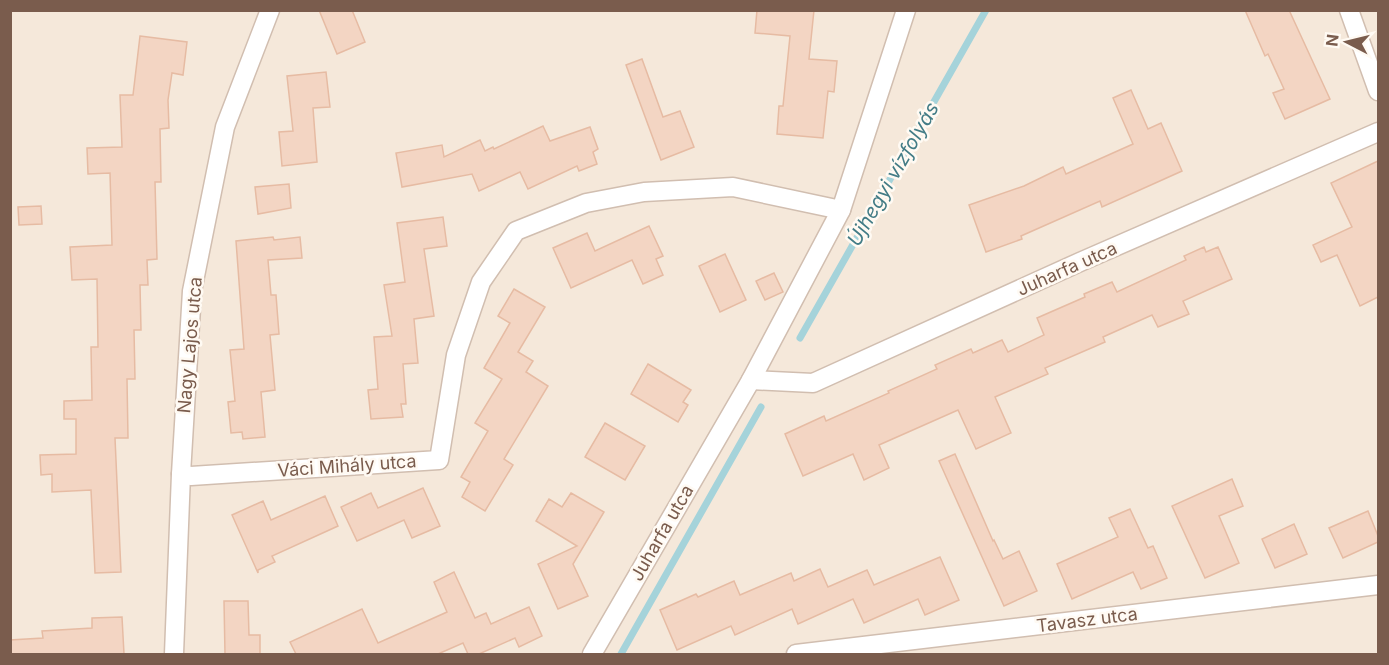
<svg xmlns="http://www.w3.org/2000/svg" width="1389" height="665" viewBox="0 0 1389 665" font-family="Inter,sans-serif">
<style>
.residential{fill:#f5e8da}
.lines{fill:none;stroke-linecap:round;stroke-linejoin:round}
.stream{stroke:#a5d3da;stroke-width:7}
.building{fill:#f3d5c3;stroke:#e6bba3;stroke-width:1.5}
.minor-casing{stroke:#d1beb0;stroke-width:21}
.minor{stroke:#fff;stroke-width:18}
.labels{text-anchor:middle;stroke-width:5;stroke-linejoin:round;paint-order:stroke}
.street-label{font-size:18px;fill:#7a5c4d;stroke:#fffaf3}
.water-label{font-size:20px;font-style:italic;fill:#437c86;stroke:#fffaf3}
</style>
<rect width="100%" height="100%" fill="#fdf6ec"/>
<rect class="residential" x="11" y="11" width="1367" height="643"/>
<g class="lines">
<g class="stream">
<path d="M800 338 986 10"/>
<path d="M621 654 761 407"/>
</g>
</g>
<g class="building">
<path d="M319 10H352L365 42 337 54Z"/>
<path d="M757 10H814L809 59 837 61 834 92 828 91 823 138 777 134 779 106H783L790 36 755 33Z"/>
<path d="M1245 10H1289L1330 99 1285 119 1273 93 1284 89 1268 54 1265 56Z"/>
<path d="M140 36 187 42 183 75 172 73 168 100 169 128 160 129 161 182H155L157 259 147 260 148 285H140L141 330H134L135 379H127L128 438H115L121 572 95 573 91 490 52 492V474L41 475 40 455 76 454V419H64V401L92 400 91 347H98L97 279 72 280 70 247 112 245 110 173 88 174 87 148 122 147 120 95H133Z"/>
<path d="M642 59 663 117 680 111 694 147 661 160 626 65Z"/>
<path d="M326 72 330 107 313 108 317 162 282 166 279 132 293 131 287 76Z"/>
<path d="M1131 90 1148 129 1161 123 1182 171 1102 207 1100 201 1021 236 1022 239 986 252 969 205 1024 186 1063 167 1066 174 1133 144 1113 98Z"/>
<path d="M543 126 550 141 590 127 598 149 593 152 597 164 579 171 577 166 528 189 520 172 479 191 472 174 402 187 396 153 442 145 444 157 480 140 485 151 493 147 494 149Z"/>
<path d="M1378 161V297L1360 306 1337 255 1321 262 1313 245 1352 227 1331 183Z"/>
<path d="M289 184 291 208 258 214 255 187Z"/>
<path d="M41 206 42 224 19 225 18 207Z"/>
<path d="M443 217 447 246 424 249 434 316 414 319 418 363 403 364 406 404H401L403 417 371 419 368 390 378 389 374 337 392 336 384 285 405 282 397 223Z"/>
<path d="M649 226 663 256 656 259 663 275 643 284 632 260 571 288 553 248 587 233 595 251Z"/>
<path d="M273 237 274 240 300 237 302 258 268 260 271 295H276L279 334 270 335 275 390 261 392 265 437 243 439 242 432 231 433 228 402 235 401 230 350 244 349 236 241Z"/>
<path d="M1204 247 1206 252 1218 247 1232 279 1183 301 1189 314 1158 327 1152 315 1103 337 1105 342 1045 368 1048 374 995 397 1011 433 976 449 958 410 879 445 889 468 864 480 853 454 803 476 785 434 824 416 826 421 889 393 888 391 937 369 935 365 971 349 973 353 1002 340 1008 352 1044 335 1037 318 1085 297 1084 294 1112 282 1117 292 1186 260 1184 256Z"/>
<path d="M725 254 746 300 720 312 699 266Z"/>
<path d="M774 273 783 292 765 300 756 281Z"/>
<path d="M514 289 545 307 518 352 533 361 526 372 548 386 504 459 513 465 485 511 462 497 470 482 461 477 488 431 475 423 502 379 484 368 510 323 498 316Z"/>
<path d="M648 364 691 390 683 402 688 405 678 422 631 394Z"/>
<path d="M605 423 645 446 625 480 585 457Z"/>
<path d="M955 454 993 541 994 540 1003 559 1019 551 1037 591 1004 606 939 461Z"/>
<path d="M1232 479 1243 506 1219 516 1239 563 1205 578 1172 506Z"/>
<path d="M423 488 440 526 412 538 404 520 357 541 341 507 371 493 378 508Z"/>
<path d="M571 493 604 512 573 564 588 596 558 609 538 564 577 546 536 521 549 499 562 507Z"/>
<path d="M325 496 338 526 272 556 275 562 258 570V573L232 515 263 501 271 520Z"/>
<path d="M1130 509 1148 548 1153 546 1167 578 1141 589 1133 572 1072 599 1057 564 1118 537 1109 518Z"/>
<path d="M1368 511 1378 536V542L1343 558 1329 528Z"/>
<path d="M1294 524 1307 554 1275 568 1262 539Z"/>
<path d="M940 557 959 600 925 615 918 599 864 623 853 599 798 624 792 609 735 635 731 626 677 650 660 610 696 594 698 597 734 581 740 595 791 573 794 581 820 569 828 587 867 570 874 585Z"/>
<path d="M454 572 475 618 486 613 491 624 529 607 542 636 519 647 515 638 479 654H468L463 643 438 654H296L290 642 362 609 378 643 447 612 434 582Z"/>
<path d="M224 601H248L249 635H260V654H225Z"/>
<path d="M122 617 124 654H10V640L43 638 42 631 92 628V618Z"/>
</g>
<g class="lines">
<g class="minor-casing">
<g id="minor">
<path d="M1349 10 1378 91"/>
<path d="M751 380 813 383 1080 262 1378 132"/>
<path d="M181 474 191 476 439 460 456 355 481 282 516 231 586 203 644 192 733 187 841 210"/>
<path d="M174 654 181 474 192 291 225 127 270 10"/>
<path d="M592 654 751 380 841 210 906 10"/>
<path d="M796 654 1378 585"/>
</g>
</g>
<use href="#minor" class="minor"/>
</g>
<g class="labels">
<g class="street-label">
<text transform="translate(1067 269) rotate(-24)" y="6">Juharfa utca</text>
<text transform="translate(190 345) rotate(-85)" y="6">Nagy Lajos utca</text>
<text transform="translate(347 466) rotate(-4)" y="6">Váci Mihály utca</text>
<text transform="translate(662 533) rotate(-60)" y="6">Juharfa utca</text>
<text transform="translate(1087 620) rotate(-7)" y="6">Tavasz utca</text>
</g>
<g class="water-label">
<text transform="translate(893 174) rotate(-60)" y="7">Újhegyi vízfolyás</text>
</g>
</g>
<rect width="1389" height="665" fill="none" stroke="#7a5c4d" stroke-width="24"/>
<g transform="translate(1347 42) rotate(277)" stroke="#fffaf3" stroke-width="4.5" paint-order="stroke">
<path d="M0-4.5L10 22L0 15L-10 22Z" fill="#7a5c4d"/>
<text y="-9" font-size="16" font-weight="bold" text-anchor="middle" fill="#7a5c4d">N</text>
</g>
</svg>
